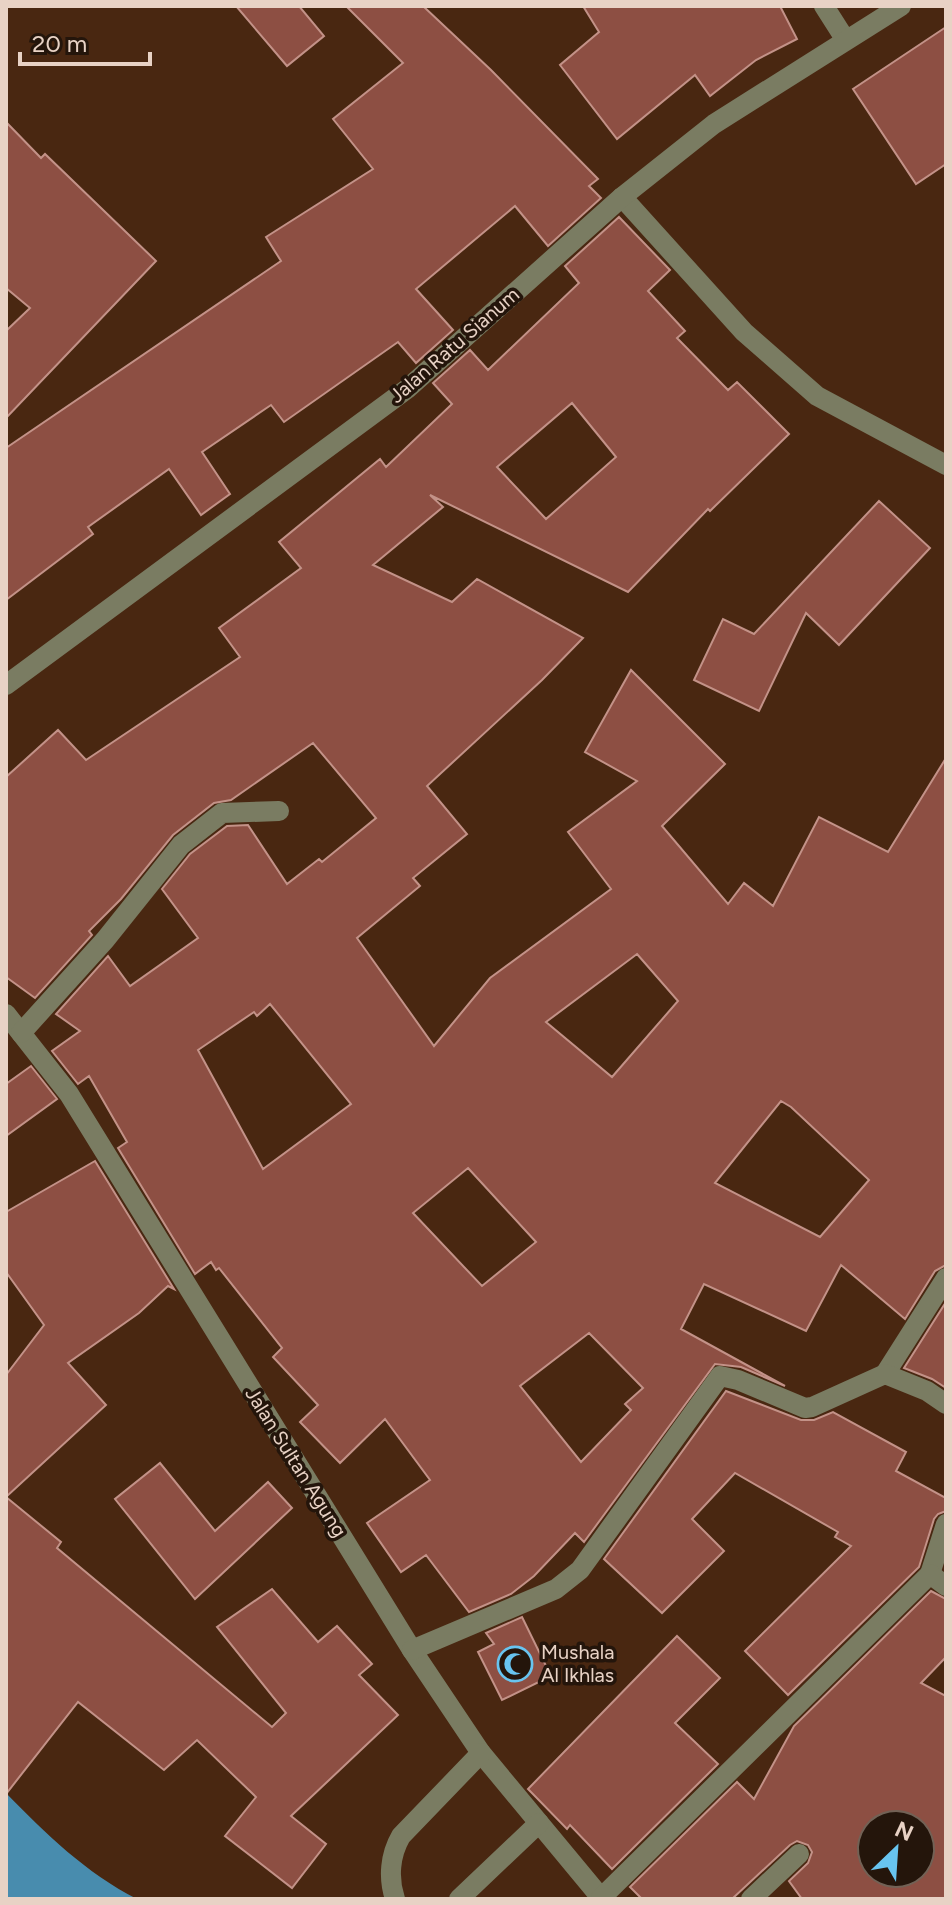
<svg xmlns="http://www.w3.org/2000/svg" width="952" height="1905" viewBox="0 0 952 1905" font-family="Figtree,sans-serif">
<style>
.water{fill:#488cae}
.building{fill:#8d4f43;stroke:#c39288;stroke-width:2;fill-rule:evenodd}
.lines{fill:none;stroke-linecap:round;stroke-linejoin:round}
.minor{stroke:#7a7c62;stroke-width:20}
.labels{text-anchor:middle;stroke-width:7;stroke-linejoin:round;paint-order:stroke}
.street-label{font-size:20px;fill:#e8d2c5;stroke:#24150b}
.poi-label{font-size:20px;fill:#e8d2c5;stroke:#24150b;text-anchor:start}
</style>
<rect width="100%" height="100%" fill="#492711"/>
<path class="water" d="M6 1793C46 1834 86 1873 137 1899H6Z"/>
<g class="building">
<path d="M236 6H299L324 36 287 66Z"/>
<path d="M346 6H423L491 70 598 179 589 186 601 198 548 246 515 206 416 289 453 330 416 363 398 342 284 422 271 405 202 452 230 494 201 515 169 469 88 527 93 534 6 600V448L281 261 266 237 373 169 333 119 403 63Z"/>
<path d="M583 6H780L797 39 756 60 710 96 695 75 617 139 560 65 599 32Z"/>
<path d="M946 27V164L916 184 853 89Z"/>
<path d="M6 122 41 158 45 154 156 261 6 418V331L30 308 6 288Z"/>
<path d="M619 217 670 270 648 291 685 331 677 338 728 390 737 382 789 434 710 511 708 509 628 592 430 495 443 507 373 565 452 602 477 579 583 638 542 680 427 786 467 834 413 878 420 886 357 938 434 1046 490 978 611 889 568 832 637 781 585 752 631 670 725 764 662 826 728 904 744 883 773 906 819 817 888 852 946 758V1265L935 1271 905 1319 841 1265 806 1331 704 1284 681 1329 785 1386 741 1367 715 1364 584 1542 575 1533 534 1576 511 1594 469 1612 426 1555 401 1572 367 1523 430 1480 385 1419 340 1463 300 1422 318 1405 273 1357 282 1348 219 1268 216 1270 211 1262 195 1274 118 1148 127 1142 89 1076 78 1084 52 1051 80 1031 56 1014 108 956 130 986 198 938 162 889 190 854 227 826 248 825 287 884 319 859 322 862 376 818 313 743 231 800 214 803 173 835 121 899 89 931 92 935 35 998 6 977V777L58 730 86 760 240 657 219 628 301 568 279 542 380 459 386 467 452 404 433 383 470 350 488 370 579 283 565 266ZM572 403 616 457 546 519 497 467ZM637 954 678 1001 612 1077 546 1022ZM270 1004 351 1104 263 1169 198 1050 254 1012 257 1016ZM781 1101 791 1107 869 1180 820 1237 715 1183ZM468 1168 536 1242 482 1286 413 1213ZM589 1333 643 1388 625 1404 631 1410 581 1462 520 1386Z"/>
<path d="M879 501 930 548 839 645 806 613 759 711 694 680 723 619 754 634Z"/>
<path d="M31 1066 57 1099 6 1136V1084Z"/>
<path d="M95 1161 174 1289 168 1286 139 1313 68 1363 106 1405 6 1497V1375L44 1325 6 1272V1212Z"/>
<path d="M946 1302V1388L932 1379 904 1368Z"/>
<path d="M726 1391 801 1420H814L833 1412 906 1452 896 1471 946 1498V1511L938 1514 934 1519 919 1567 788 1695 745 1651 851 1546 835 1537 838 1532 735 1473 692 1519 724 1551 662 1613 604 1559Z"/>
<path d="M160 1463 215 1531 268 1482 292 1508 195 1599 115 1499Z"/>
<path d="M6 1497 61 1542 57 1548 272 1727 286 1713 217 1627 272 1589 318 1642 337 1626 372 1664 359 1675 398 1715 291 1816 326 1844 292 1888 225 1836 256 1797 197 1740 164 1770 78 1702 6 1794Z"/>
<path d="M931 1591 946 1599V1657L921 1683 946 1696V1899H802L789 1881 808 1863 812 1852 808 1845 797 1841 790 1845 732 1899H642L630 1887 737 1782 754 1799 794 1726ZM872 1825H920V1873H872Z"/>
<path d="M522 1617 551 1676 502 1700 478 1652 494 1644 486 1633Z"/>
<path d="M677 1636 720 1678 675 1723 718 1764 612 1869 570 1825 567 1829 528 1789Z"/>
</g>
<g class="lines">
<g class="minor">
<path d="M824 6 845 39"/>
<path d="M622 197 744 332 817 396 946 465"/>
<path d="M6 685 407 389 622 197 714 124 901 6"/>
<path d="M6 1014 69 1094 412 1650 481 1753 602 1899"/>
<path d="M21 1033 105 940 181 845 222 813 279 811"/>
<path d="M885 1374 946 1278"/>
<path d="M930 1574 946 1524"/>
<path d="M412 1650 556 1589 580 1570 720 1376 738 1380 805 1408 812 1407 885 1374 927 1391 946 1404"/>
<path d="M601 1898 930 1574 946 1586"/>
<path d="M395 1899C388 1878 390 1855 401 1836L481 1753"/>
<path d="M459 1899 539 1823"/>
<path d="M751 1899 799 1854"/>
</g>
</g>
<defs>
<g id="mosque-ring" transform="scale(1.8)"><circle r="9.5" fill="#24150b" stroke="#68c4f0" stroke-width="1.5"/><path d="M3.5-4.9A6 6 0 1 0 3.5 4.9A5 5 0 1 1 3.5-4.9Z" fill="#68c4f0"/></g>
</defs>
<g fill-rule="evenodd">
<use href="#mosque-ring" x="515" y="1664"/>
</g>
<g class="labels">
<g class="street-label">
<text transform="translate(454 345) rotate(-41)" y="7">Jalan Ratu Sianum</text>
<text transform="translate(296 1462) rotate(58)" y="7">Jalan Sultan Agung</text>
</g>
<g class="poi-label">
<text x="541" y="1659">Mushala<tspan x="541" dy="23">Al Ikhlas</tspan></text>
</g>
</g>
<rect width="952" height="1905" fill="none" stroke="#e8d2c5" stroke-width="16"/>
<g transform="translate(896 1849) rotate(25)"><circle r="38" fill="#24150b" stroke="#726155" stroke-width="2"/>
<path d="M0-6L14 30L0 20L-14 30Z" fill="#68c4f0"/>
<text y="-12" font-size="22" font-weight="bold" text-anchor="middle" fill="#e8d2c5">N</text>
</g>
<path d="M20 52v12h130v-12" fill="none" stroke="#e8d2c5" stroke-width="4"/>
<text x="32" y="52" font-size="24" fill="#e8d2c5" stroke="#24150b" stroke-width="6" paint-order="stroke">20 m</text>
</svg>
